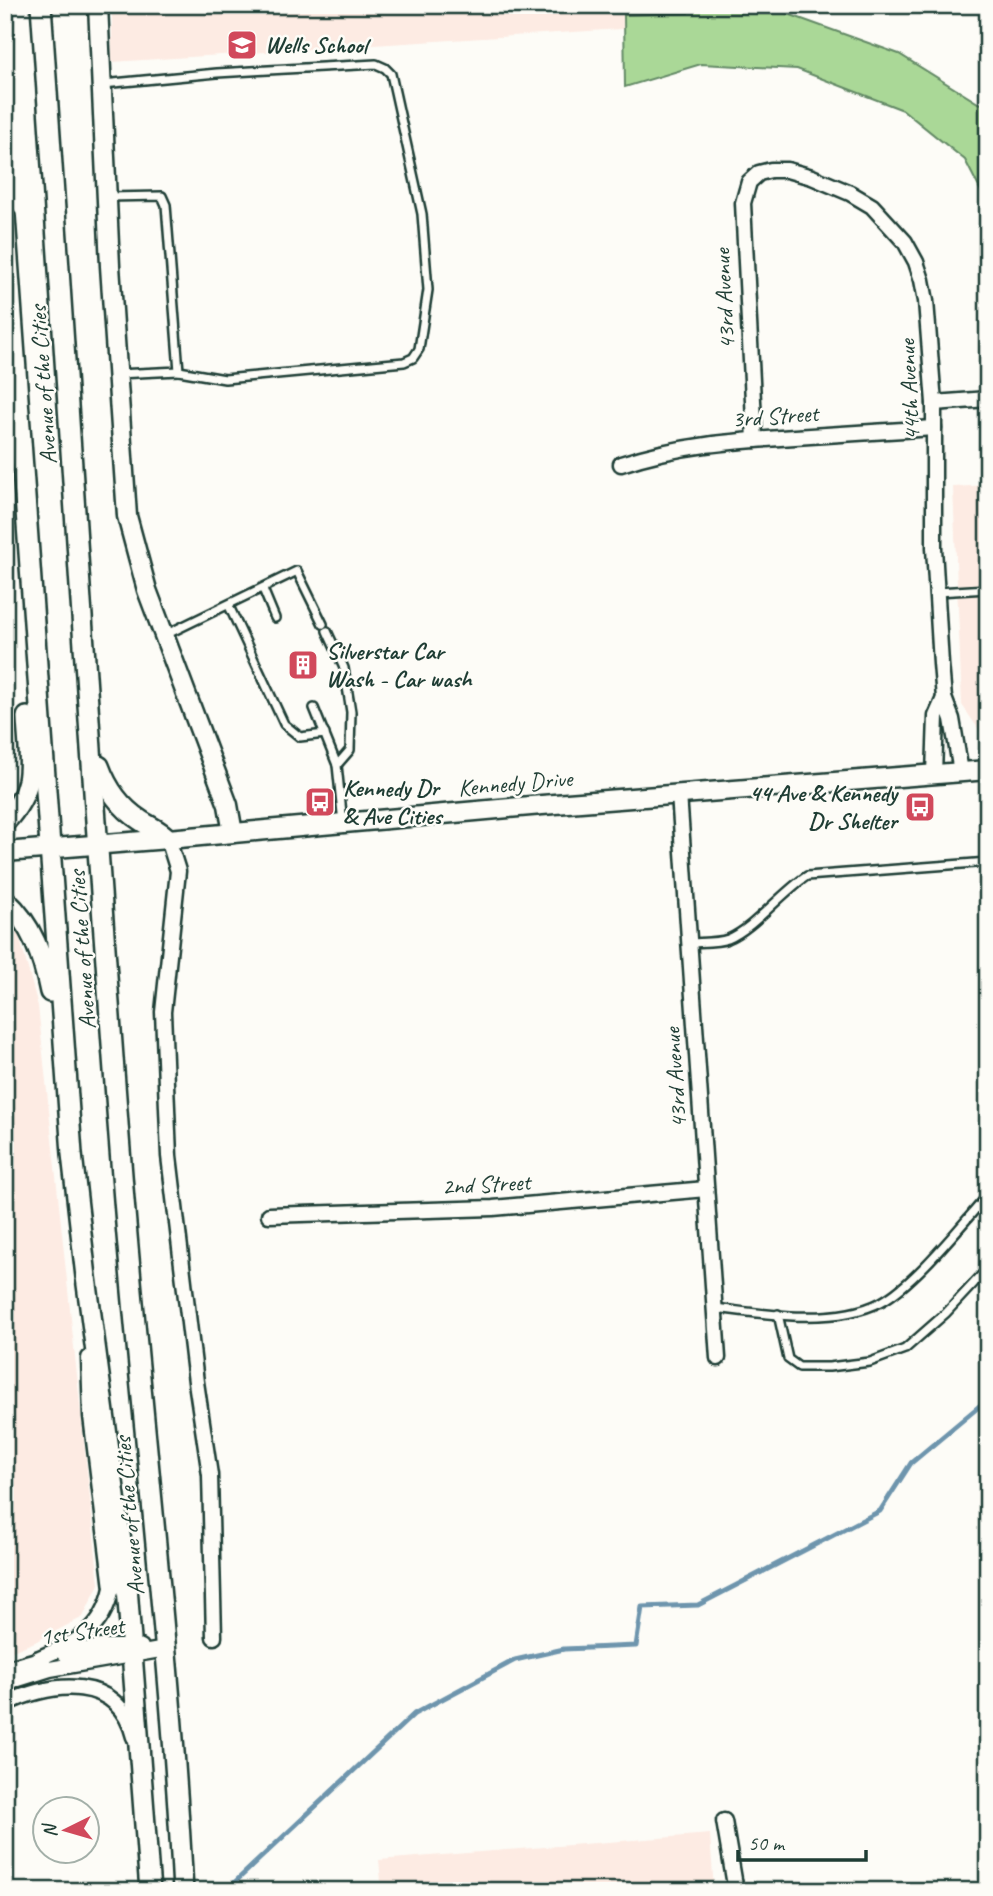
<svg xmlns="http://www.w3.org/2000/svg" width="993" height="1896" viewBox="0 0 993 1896" font-family="Caveat,sans-serif">
<style>
.built{fill:#fdebe3}
.green{fill:#aad897;stroke:#648a66;stroke-width:2}
.lines{fill:none;stroke-linecap:round;stroke-linejoin:round}
.stream{stroke:#6e95ad;stroke-width:5}
.service-casing{stroke:#1f3d34;stroke-width:12}
.minor-casing{stroke:#1f3d34;stroke-width:19}
.tertiary-casing{stroke:#1f3d34;stroke-width:23}
.secondary-casing{stroke:#1f3d34;stroke-width:24}
.service{stroke:#fdfcf7;stroke-width:7}
.minor{stroke:#fdfcf7;stroke-width:14}
.tertiary{stroke:#fdfcf7;stroke-width:18}
.secondary{stroke:#fdfcf7;stroke-width:19}
.labels{text-anchor:middle;stroke-width:5;stroke-linejoin:round;paint-order:stroke}
.poi-label{font-size:24px;font-weight:bold;fill:#1f3d34;stroke:#fdfcf7;text-anchor:start}
.street-label{font-size:24px;fill:#1f3d34;stroke:#fdfcf7}
</style>
<rect width="100%" height="100%" fill="#fdfcf7"/>
<filter id="ink" filterUnits="userSpaceOnUse"><feTurbulence type="fractalNoise" baseFrequency=".0143" numOctaves="2"/><feDisplacementMap in="SourceGraphic" scale="14" xChannelSelector="R" yChannelSelector="G"/><feConvolveMatrix kernelMatrix="1 2 1 2 8 2 1 2 1" color-interpolation-filters="sRGB"/></filter>
<g filter="url(#ink)">
<g class="built">
<path d="M112 5H728L729 22 112 62Z"/>
<path d="M988 485V743L962 705 953 487Z"/>
<path d="M5 921 18 932 38 1006 99 1584 83 1617 35 1642 5 1654Z"/>
<path d="M710 1834 714 1891H382L379 1860Z"/>
</g>
<path class="green" d="M688 5H763L899 54 978 103 988 105V205L965 160 903 110 797 69 701 64 625 87 624 15 688 13Z"/>
<g class="lines">
<path class="stream" d="M235 1882 414 1714 515 1660 564 1649 636 1646 642 1607 698 1605 880 1511 911 1463 988 1399"/>
<g class="service-casing">
<g id="service">
<path d="M103 84 217 73 376 64 385 68 391 74 422 214 428 290 419 349 413 358 404 362 225 379 179 371"/>
<path d="M107 197 162 196 166 205 179 371 117 374"/>
<path d="M263 589 275 618"/>
<path d="M937 592 988 589"/>
<path d="M229 606 284 724 300 737 325 734"/>
<path d="M327 631 344 668 351 712 350 750 337 765"/>
<path d="M165 635 297 571 323 624"/>
<path d="M314 708 337 765 343 823"/>
<path d="M689 943C701 942 717 943 728 939 753 929 782 892 807 876L988 862"/>
<path d="M715 1308C765 1314 835 1326 881 1302 915 1284 961 1225 988 1195"/>
<path d="M778 1314 788 1359 799 1367H829L870 1362 905 1349 946 1313 988 1268"/>
</g>
</g>
<g class="minor-casing">
<g id="minor">
<path d="M934 403 988 399"/>
<path d="M755 440 743 203 749 182 759 173 771 170H787L812 177 850 193 872 206 905 242 916 262 922 280 926 301 934 403V548L941 664 944 698 952 719 961 772"/>
<path d="M621 464C678 445 735 441 795 437 841 434 888 431 934 428"/>
<path d="M934 774 936 716 944 698"/>
<path d="M679 794 718 1358"/>
<path d="M168 839 178 871 163 1012 169 1156 196 1382 210 1475 214 1637"/>
<path d="M269 1215 493 1208 706 1189"/>
<path d="M64 1654 101 1647H141"/>
<path d="M37 1659C75 1643 102 1633 112 1588L91 1416 89 1358"/>
<path d="M5 1669 44 1658"/>
<path d="M5 1687 15 1680 50 1669 166 1649"/>
<path d="M5 1704C52 1682 118 1673 134 1737"/>
<path d="M724 1821 736 1891"/>
</g>
</g>
<g class="tertiary-casing">
<g id="tertiary">
<path d="M98 5 110 266 127 516 147 590 228 805 233 833"/>
<path d="M5 852 168 839 542 805 988 770"/>
</g>
</g>
<g class="secondary-casing">
<g id="secondary">
<path d="M41 5C69 403 92 802 124 1200 143 1430 171 1660 183 1891"/>
<path d="M5 217 72 1154 86 1277 127 1587 150 1891"/>
<path d="M99 766C107 788 120 807 140 820 150 827 160 830 168 839"/>
<path d="M5 822C38 786 29 763 27 717"/>
<path d="M5 900C32 924 43 957 50 992"/>
</g>
</g>
<use href="#service" class="service"/>
<use href="#minor" class="minor"/>
<use href="#tertiary" class="tertiary"/>
<use href="#secondary" class="secondary"/>
</g>
</g>
<defs>
<g id="school-square" transform="scale(1.575)"><rect x="-9" y="-9" width="18" height="18" rx="4" fill="#d1495b" stroke="#fdfcf7"/><path d="M0-5L7-2L0 1L-7-2ZM-4 1L0 2.5L4 1V4Q0 6-4 4Z" fill="#fff"/></g>
<g id="building-square" transform="scale(1.575)"><rect x="-9" y="-9" width="18" height="18" rx="4" fill="#d1495b" stroke="#fdfcf7"/><path d="M-4-6H4V6H1V3H-1V6H-4ZM-2.5-4.3h1.7v1.8h-1.7ZM.8-4.3h1.7v1.8H.8ZM-2.5-1h1.7V.8h-1.7ZM.8-1h1.7V.8H.8Z" fill="#fff"/></g>
<g id="bus-square" transform="scale(1.575)"><rect x="-9" y="-9" width="18" height="18" rx="4" fill="#d1495b" stroke="#fdfcf7"/><path d="M-5-6H5V4H4V6H2V4H-2V6H-4V4H-5ZM-3.5-4V0h7V-4ZM-3.5 1.2v1.5H-2V1.2ZM2 1.2v1.5H3.5V1.2Z" fill="#fff"/></g>
</defs>
<g fill-rule="evenodd">
<use href="#school-square" x="242" y="45"/>
<use href="#building-square" x="303" y="665"/>
<use href="#bus-square" x="320" y="802"/>
<use href="#bus-square" x="920" y="807"/>
</g>
<g class="labels">
<g class="poi-label">
<text x="265" y="53">Wells School</text>
<text x="326" y="659">Silverstar Car<tspan x="326" dy="28">Wash - Car wash</tspan></text>
<text x="343" y="796">Kennedy Dr<tspan x="343" dy="28">&amp; Ave Cities</tspan></text>
<text x="897" y="801" text-anchor="end">44 Ave &amp; Kennedy<tspan x="897" dy="28">Dr Shelter</tspan></text>
</g>
<g class="street-label">
<text transform="translate(724 299) rotate(-93)" y="8">43rd Avenue</text>
<text transform="translate(43 385) rotate(-94)" y="8">Avenue of the Cities</text>
<text transform="translate(909 390) rotate(-93)" y="8">44th Avenue</text>
<text transform="translate(775 416) rotate(-4)" y="8">3rd Street</text>
<text transform="translate(515 783) rotate(-5)" y="8">Kennedy Drive</text>
<text transform="translate(82 950) rotate(-94)" y="8">Avenue of the Cities</text>
<text transform="translate(675 1078) rotate(-94)" y="8">43rd Avenue</text>
<text transform="translate(486 1184) rotate(-3)" y="8">2nd Street</text>
<text transform="translate(129 1516) rotate(-95)" y="8">Avenue of the Cities</text>
<text transform="translate(82 1631) rotate(-8)" y="8">1st Street</text>
</g>
</g>
<rect width="993" height="1896" fill="none" stroke="#fdfcf7" stroke-width="28"/>
<rect x="14" y="14" width="965" height="1868" fill="none" stroke="#1f3d34" stroke-width="2.5" filter="url(#ink)"/>
<g transform="translate(66 1830) rotate(265)"><circle r="33" fill="#fdfcf7" stroke="#a4b0a9" stroke-width="2"/>
<path d="M0-5L12 26L0 18L-12 26Z" fill="#d1495b"/>
<text y="-10" font-size="19" font-weight="bold" text-anchor="middle" fill="#1f3d34">N</text>
</g>
<path d="M738 1850v10h128v-10" fill="none" stroke="#1f3d34" stroke-width="3.5"/>
<text x="748" y="1850" font-size="21" fill="#1f3d34" stroke="#fdfcf7" stroke-width="5" paint-order="stroke">50 m</text>
</svg>
